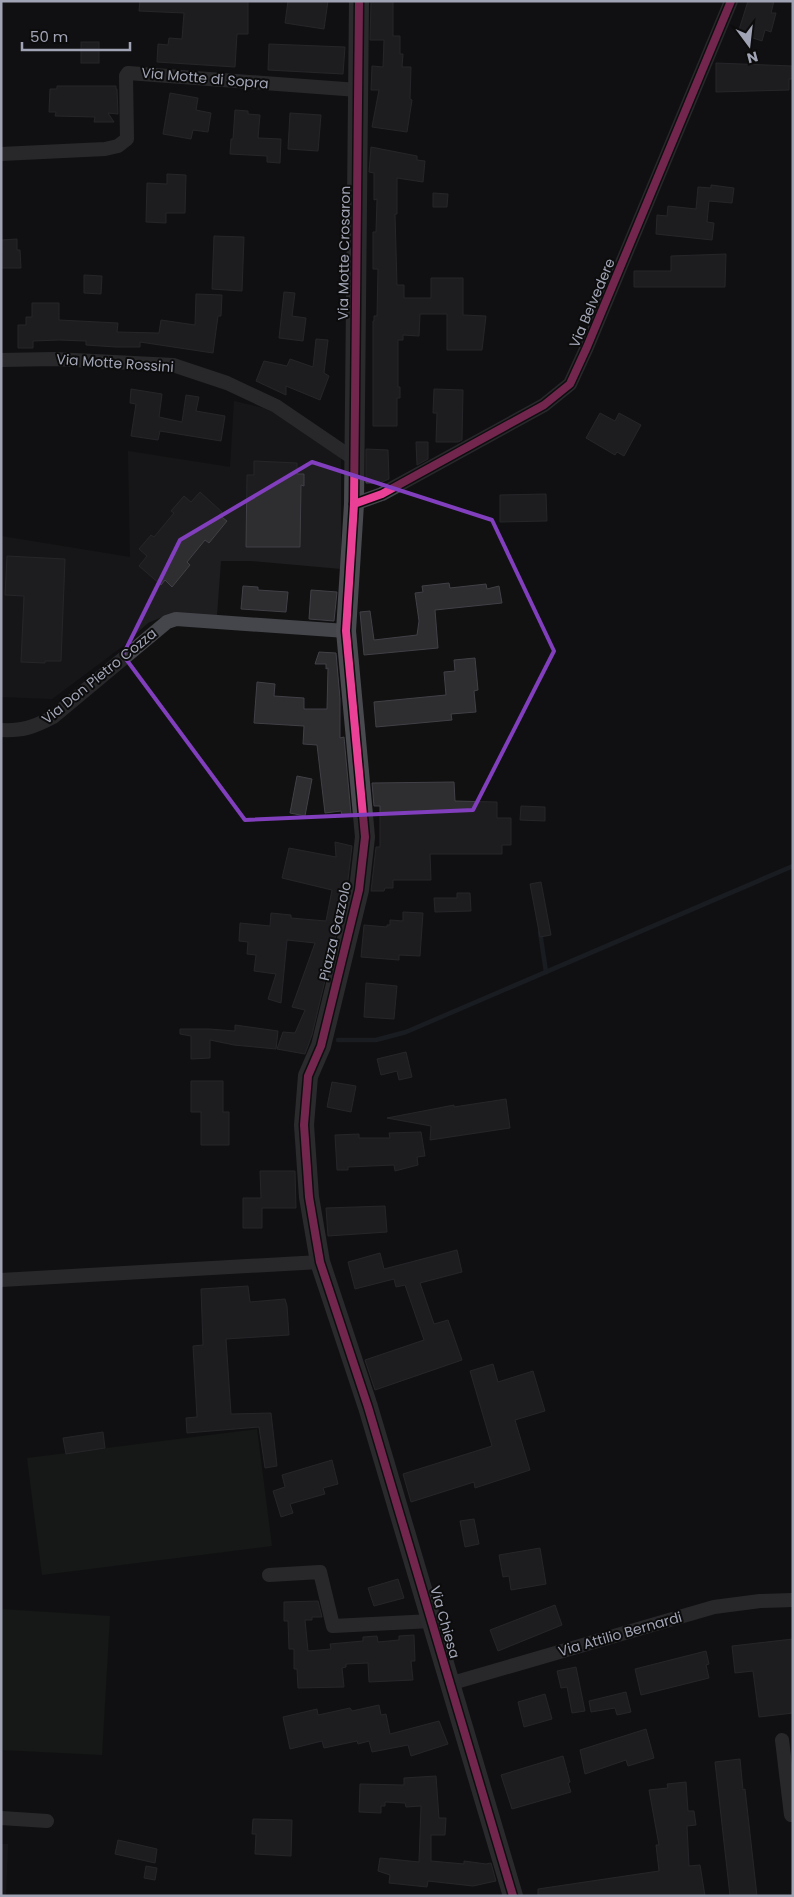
<svg xmlns="http://www.w3.org/2000/svg" width="794" height="1897" viewBox="0 0 794 1897" font-family="Poppins,sans-serif">
<style>
.built{fill:#1e1e20}
.green{fill:#1b221c}
.lines{fill:none;stroke-linecap:round;stroke-linejoin:round}
.stream{stroke:#242a34;stroke-width:4.5}
.building{fill:#2e2e31;stroke:#404046}
.street{stroke:#45464b;stroke-width:14}
.secondary{stroke:#494a4f;stroke-width:20}
.cycleway-casing{stroke:#0c0c0d;stroke-width:11}
.cycleway{stroke:#ea4096;stroke-width:8}
.marked{fill:none;stroke:#813ebd;stroke-width:4;stroke-linejoin:round}
.labels{text-anchor:middle;stroke-width:4;stroke-linejoin:round;paint-order:stroke}
.street-label{font-size:14px;fill:#a1a4b4;stroke:#0c0c0d}
</style>
<rect width="100%" height="100%" fill="#111112"/>
<g class="built">
<path d="M234 401 263 408 279 415 341 453V569L250 561H221L217 616 167 615 148 623 123 646 52 699 1 697V536L130 557 128 451 230 467Z"/>
<path d="M1 1844H8L6 1896H1Z"/>
</g>
<g class="green">
<path d="M257 1429 272 1546 42 1575 27 1458Z"/>
<path d="M1 1609 110 1616 102 1755 1 1750Z"/>
</g>
<g class="lines">
<g class="stream">
<path d="M540 932 546 972"/>
<path d="M338 1040H376L406 1032 793 866"/>
</g>
</g>
<g class="building">
<path d="M140 1H248V34H237L235 67 157 62 158 44 168 45 169 38 182 39 184 13 139 11Z"/>
<path d="M288 1H328L324 29 285 23Z"/>
<path d="M371 1H393V36H400V54H403L402 67H411L410 99 412 100 407 132 372 127 379 90H371L372 66 383 67 384 40H370Z"/>
<path d="M748 1H774L771 13H776L771 32 765 30 762 41 738 33Z"/>
<rect x="81" y="42" width="18" height="21"/>
<path d="M269 44 345 47 343 74 268 70Z"/>
<path d="M716 63 792 66V79H789V90L716 92Z"/>
<path d="M57 86H116V89H117L118 114 108 113 114 122H94L95 117 55 116 56 112H49L50 89H57Z"/>
<path d="M170 93 198 98 196 110 211 113 208 132 193 130 191 139 163 134Z"/>
<path d="M235 110 248 111V114L260 115 258 138 281 139 280 163 267 162V156L230 154 231 139H233Z"/>
<path d="M290 113 321 115 318 151 288 149Z"/>
<path d="M371 147 417 156V160L425 161 423 182 397 178V214H395L397 285H404V298H431V278H463V315L486 316 482 350H447V314H420L419 336 403 335V340H398V387H400V398H397V426H373V321H374V316H377L378 269H373V232H376L377 199 374 200V173L369 172Z"/>
<path d="M167 174 186 175 185 213H166V223L146 222 147 183 167 184Z"/>
<path d="M711 185 734 188 732 203 709 201 707 222 714 223 712 240 656 234 657 215 667 216 668 206 696 209 698 187 711 188Z"/>
<path d="M433 193 448 194 447 207H433Z"/>
<path d="M214 236 244 237 242 291 212 289Z"/>
<path d="M17 239V250H20L21 268H1L2 240Z"/>
<path d="M726 254 725 287H634V271H671V256Z"/>
<path d="M84 275 102 276 101 294 84 293Z"/>
<path d="M284 292 295 293 292 316 306 318 303 341 279 338Z"/>
<path d="M196 294 222 295 221 316H218L213 353 140 342V347H116L86 345V341L59 340 33 341V348H18V325H26V317H32V303H59V320L118 323 117 332 159 333 161 320 195 325Z"/>
<path d="M316 339 328 340 324 373 329 376 320 400 286 386V395L256 381 264 361 287 366 290 359 313 367Z"/>
<path d="M131 389 162 394 159 417 182 422 186 395 199 397 196 411 225 416 221 441 160 431 158 440 131 436 136 404 130 403Z"/>
<path d="M434 389 463 390 462 440 458 442H436L437 413H433Z"/>
<path d="M600 413 615 421 619 413 641 425 624 456 617 452 615 455 586 438Z"/>
<path d="M416 442H428V459L417 465Z"/>
<path d="M366 449 388 450 389 479 380 483H366Z"/>
<path d="M254 461 297 463V474H304V486L301 485 300 547H246L247 475H254Z"/>
<path d="M200 492 222 512 219 515 227 521 209 543 205 540 187 562 190 565 172 587 165 580 161 585 139 566 147 556 139 549 151 535 154 537 174 513 171 511 184 496 191 502Z"/>
<path d="M546 494 547 521 500 522V495Z"/>
<path d="M7 556 65 559 61 661H45V663L21 662 24 596 5 595Z"/>
<path d="M449 583 450 588 486 584 487 589 499 586 502 603 435 610 438 648 364 655 360 612 370 611 374 640 417 635 419 621 415 593 423 592 422 586Z"/>
<path d="M243 586 258 587V590L288 592 286 612 241 609Z"/>
<path d="M311 590 337 592 334 621 309 619Z"/>
<path d="M319 652 336 653 340 699V738L344 737 351 814 342 815 341 811 325 813 317 745 303 744 304 726 254 723 257 682 275 684 274 696 304 698V709H327L328 668 326 669V664H315Z"/>
<path d="M475 658 478 690 474 691 476 712 451 714 452 720 376 727 374 702 446 695 444 672 455 671 454 660Z"/>
<path d="M297 776 312 779 305 816 290 813Z"/>
<path d="M454 782 455 801 497 802V818H511V845H502V854H430L431 880H393V888H385L384 891H371L376 847H380V806H374L372 783Z"/>
<path d="M521 806 545 807V821L520 820Z"/>
<path d="M335 842 352 846 347 888 312 1035 305 1054 277 1049 283 1032 295 1033 305 1010 292 1007 315 943 287 940 281 1003 268 999 276 974 254 971 256 955 247 954 248 942 239 941 240 923 270 926 271 913 291 915V918L326 921 332 890 282 878 289 848 336 857Z"/>
<path d="M541 882 551 935 540 937 530 884Z"/>
<path d="M457 893H470L471 911 435 912 434 898H457Z"/>
<path d="M403 912 423 913 420 956 399 955V960L361 957 364 925 387 927V925H390V920L403 921Z"/>
<path d="M366 983 397 986 394 1019 364 1017Z"/>
<path d="M235 1025 278 1031 276 1049 234 1045 210 1040V1058L191 1059V1036L180 1034V1029H209L235 1031Z"/>
<path d="M406 1052 412 1077 399 1080 397 1071 381 1075 377 1059Z"/>
<path d="M191 1081H223V1112H229V1145H201V1112H191Z"/>
<path d="M332 1082 356 1086 351 1112 327 1107Z"/>
<path d="M506 1099 510 1128 430 1140 431 1126 387 1118 454 1105V1107Z"/>
<path d="M421 1132 425 1156 417 1157 418 1165 395 1171 394 1165 348 1167V1170H337L335 1135 359 1134V1138H390L389 1133Z"/>
<path d="M260 1171H295L296 1208H262V1228H243V1198H261Z"/>
<path d="M385 1206 387 1232 328 1236 326 1208Z"/>
<path d="M457 1250 462 1272 420 1283 434 1324 448 1320 462 1360 375 1390 365 1360 424 1340 405 1285 396 1287 394 1279 355 1289 348 1262 380 1253 384 1269Z"/>
<path d="M248 1286 250 1302 285 1299 287 1306 289 1335 226 1339 231 1414 271 1413 277 1466 265 1468 259 1427 187 1433 186 1418 197 1417 193 1346 203 1345 201 1289Z"/>
<path d="M493 1364 498 1382 533 1371 545 1411 515 1420 530 1470 475 1488 474 1482 411 1502 403 1474 492 1446 470 1371Z"/>
<path d="M103 1432 105 1448 66 1454 63 1438Z"/>
<path d="M332 1460 338 1484 323 1488 325 1494 290 1504 293 1513 281 1517 273 1491 285 1487 282 1475Z"/>
<path d="M474 1519 479 1544 465 1547 460 1521Z"/>
<path d="M540 1548 546 1584 511 1590 509 1576 503 1577 499 1555Z"/>
<path d="M398 1579 404 1598 374 1606 368 1588Z"/>
<path d="M318 1601 322 1617H312V1620H305L308 1651 331 1649 330 1644 363 1641V1637L377 1636 378 1642 399 1640V1636L414 1635 415 1661H411L413 1680 369 1682 368 1663 346 1664V1667L342 1668 344 1687 298 1688 297 1669H294V1649H289L288 1621H284V1602Z"/>
<path d="M555 1605 562 1625 498 1651 490 1630Z"/>
<path d="M793 1639V1713L759 1717 753 1671 735 1673 732 1646Z"/>
<path d="M706 1651 709 1664 706 1665 709 1678 641 1695 635 1669Z"/>
<path d="M576 1667 585 1711 572 1713 567 1687 561 1688 557 1671Z"/>
<path d="M626 1692 631 1712 617 1715 615 1708 591 1712 589 1701Z"/>
<path d="M545 1694 552 1719 524 1727 518 1702Z"/>
<path d="M379 1705 381 1715 386 1714 390 1734 439 1721 448 1744 411 1756 408 1745 372 1752 369 1741 358 1744 357 1741 324 1748 322 1741 290 1749 283 1717 317 1709 318 1715 350 1708 352 1711Z"/>
<path d="M646 1729 654 1758 628 1766 626 1760 585 1774 580 1750Z"/>
<path d="M563 1756 570 1782 568 1783 571 1792 512 1809 501 1775Z"/>
<path d="M740 1759 743 1790 745 1789 757 1896H730L715 1762Z"/>
<path d="M436 1776 439 1818H446L445 1835H431V1861L464 1864V1861L486 1864 491 1863 496 1881 473 1886 428 1881 427 1887 389 1883 390 1875 378 1871 380 1858 419 1862 421 1806 406 1807 405 1803 385 1802V1806H381V1813L359 1812 360 1784 404 1785V1778Z"/>
<path d="M686 1782 688 1811H694L696 1825 687 1826 689 1866 700 1865 705 1896H538V1889L659 1871 656 1845H659L649 1790 668 1788 667 1784Z"/>
<path d="M253 1819 292 1820 291 1856 255 1854 256 1834H252Z"/>
<path d="M118 1840 157 1849 155 1863 115 1854Z"/>
<path d="M146 1866 157 1868 155 1880 144 1878Z"/>
</g>
<g class="lines">
<g class="street">
<path d="M1 154 105 149 118 146 127 139 126 76 128 73 358 90"/>
<path d="M1 360 54 359 173 365 227 383 276 406 354 459"/>
<path d="M354 504 382 494 544 405 570 384 587 347 731 1"/>
<path d="M1 730C23 731 34 727 53 717L167 622 176 619 346 631"/>
<path d="M1 1280 320 1262"/>
<path d="M269 1575 320 1572 333 1626 432 1621"/>
<path d="M449 1684 714 1607 760 1601 793 1600"/>
<path d="M782 1740 791 1815 793 1814"/>
<path d="M1 1818 47 1821"/>
</g>
<path class="secondary" d="M359 1 354 504 346 631 365 837 359 890 321 1046 308 1076 304 1125 309 1197 320 1262 368 1407 513 1896"/>
<g class="cycleway-casing">
<g id="cycleway">
<path d="M359 1 354 504 346 631 365 837 359 890 321 1046 308 1076 304 1125 309 1197 320 1262 368 1407 513 1896"/>
<path d="M354 504 382 494 544 405 570 384 587 347 731 1"/>
</g>
</g>
<use href="#cycleway" class="cycleway"/>
</g>
<path d="M0 0H794V1897H0ZM312 462 492 520 554 651 473 810 245 820 123 655 180 540Z" fill="#111112" fill-opacity=".55" fill-rule="evenodd"/>
<path class="marked" d="M312 462 492 520 554 651 473 810 245 820 123 655 180 540Z"/>
<g class="labels">
<g class="street-label">
<text transform="translate(205 78) rotate(5)" y="5">Via Motte di Sopra</text>
<text transform="translate(344 253) rotate(-89)" y="5">Via Motte Crosaron</text>
<text transform="translate(592 303) rotate(-67)" y="5">Via Belvedere</text>
<text transform="translate(115 363) rotate(4)" y="5">Via Motte Rossini</text>
<text transform="translate(99 676) rotate(-39)" y="5">Via Don Pietro Cozza</text>
<text transform="translate(335 931) rotate(-77)" y="5">Piazza Gazzolo</text>
<text transform="translate(445 1622) rotate(74)" y="5">Via Chiesa</text>
<text transform="translate(620 1634) rotate(-16)" y="5">Via Attilio Bernardi</text>
</g>
</g>
<rect width="794" height="1897" fill="none" stroke="#a1a4b4" stroke-width="5"/>
<g transform="translate(749 45) rotate(165)" stroke="#0c0c0d" stroke-width="4" paint-order="stroke">
<path d="M0-4L9 19L0 12L-9 19Z" fill="#a1a4b4"/>
<text y="-8" font-size="14" font-weight="bold" text-anchor="middle" fill="#a1a4b4">N</text>
</g>
<path d="M22 42v8h108v-8" fill="none" stroke="#a1a4b4" stroke-width="2.5"/>
<text x="30" y="42" font-size="15" fill="#a1a4b4" stroke="#0c0c0d" stroke-width="4" paint-order="stroke">50 m</text>
</svg>
